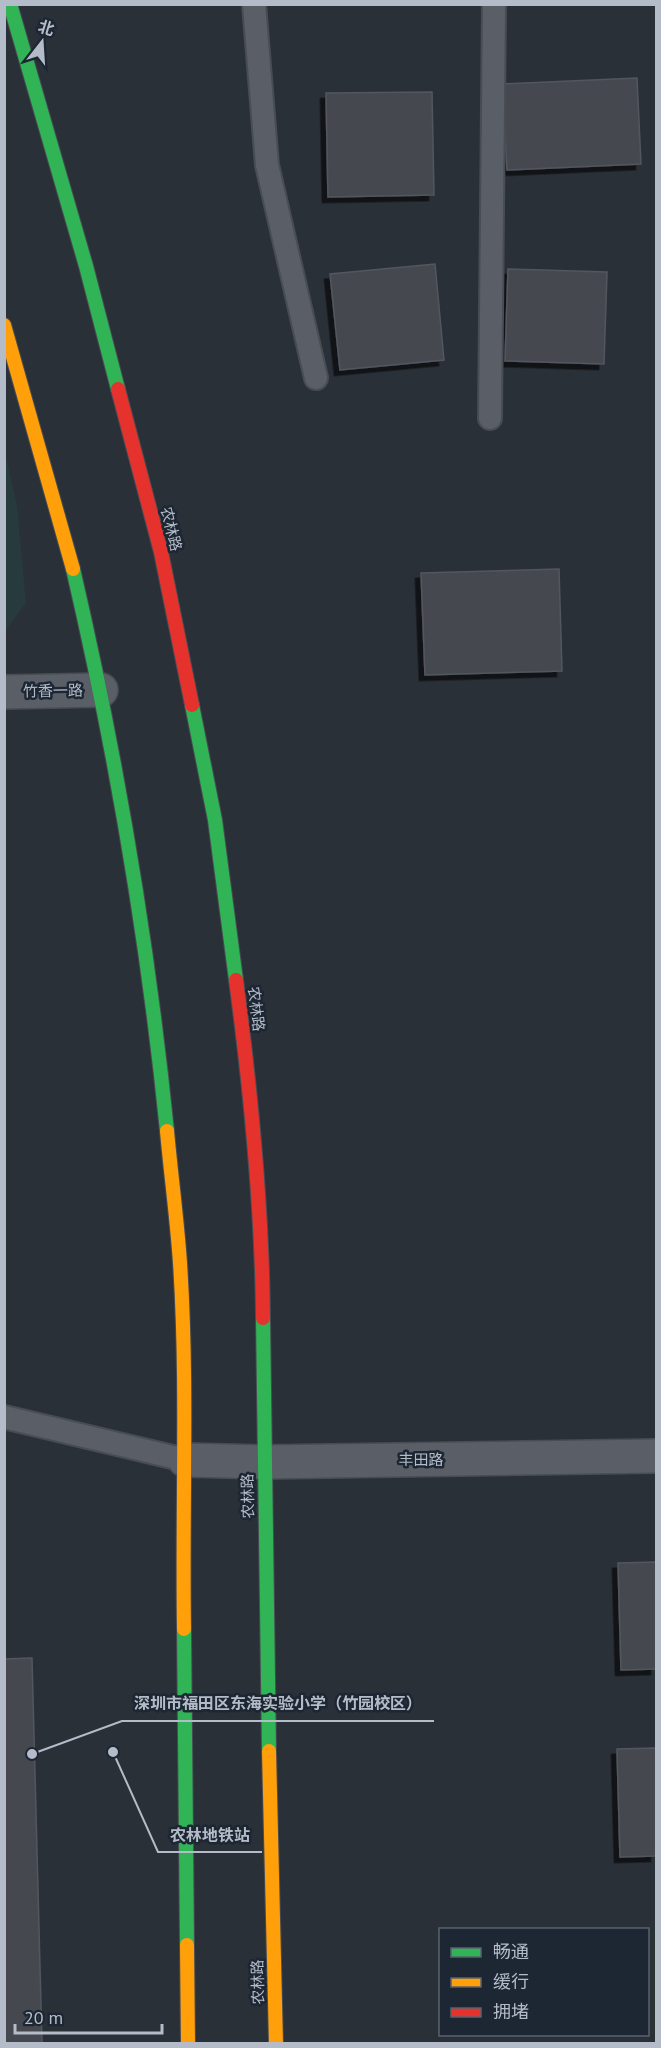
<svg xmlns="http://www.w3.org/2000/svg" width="661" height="2048" viewBox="0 0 661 2048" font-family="'PT Sans','Noto Sans SC',sans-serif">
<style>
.green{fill:#273a3e}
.building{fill:#444950;stroke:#52575f;stroke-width:1.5;filter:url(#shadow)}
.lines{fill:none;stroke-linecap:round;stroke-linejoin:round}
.lane-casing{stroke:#484c53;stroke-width:26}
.street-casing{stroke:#484c53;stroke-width:36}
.fast-casing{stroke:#484c53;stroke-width:16}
.slow-casing{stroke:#484c53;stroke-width:16}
.jam-casing{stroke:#484c53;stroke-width:16}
.lane{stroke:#5a5e66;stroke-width:22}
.street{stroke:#5a5e66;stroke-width:33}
.fast{stroke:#30b455;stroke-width:14}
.slow{stroke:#ff9f0a;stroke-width:14}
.jam{stroke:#e5322d;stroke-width:14}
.labels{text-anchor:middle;stroke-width:5;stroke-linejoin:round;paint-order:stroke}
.street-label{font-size:15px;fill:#b4bcc9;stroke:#1d2633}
.leader{fill:none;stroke:#b4bcc9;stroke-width:2}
.callout-dot{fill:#b4bcc9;stroke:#1d2633;stroke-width:2}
.callout-label{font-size:16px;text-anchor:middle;font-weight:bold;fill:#b4bcc9;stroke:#1d2633;stroke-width:5;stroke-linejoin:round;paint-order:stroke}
</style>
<defs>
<filter id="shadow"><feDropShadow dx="-5.5" dy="5.5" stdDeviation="0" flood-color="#0009"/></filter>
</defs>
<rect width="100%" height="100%" fill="#2a3038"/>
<path class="green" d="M5 452 17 506 26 603 5 631Z"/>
<g class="building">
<path d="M637 78 641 164 507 170 502 84Z"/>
<path d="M432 92 434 195 328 197 326 93Z"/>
<path d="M435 264 444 360 340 370 330 274Z"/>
<path d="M508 269 607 272 604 364 505 361Z"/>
<path d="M559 569 562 671 425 675 421 573Z"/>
<path d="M656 1562V1669L621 1670 618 1563Z"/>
<path d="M32 1658 42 2044H4V1659Z"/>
<path d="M656 1748V1856L620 1857 617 1749Z"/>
</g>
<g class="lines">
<g class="lane-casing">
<g id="lane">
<path d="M254 4 267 165 316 378"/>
<path d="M490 418 494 4"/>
<path d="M4 1417 185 1460"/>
</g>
</g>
<g class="street-casing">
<g id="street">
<path d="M4 692 101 690"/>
<path d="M185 1460 264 1462 656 1456"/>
</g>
</g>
<g class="fast-casing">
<g id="fast">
<path d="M10 4 86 266 118 389"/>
<path d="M73 569C116 754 148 942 167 1131"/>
<path d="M192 705 215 820 236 980"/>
<path d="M263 1318 269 1751"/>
<path d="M184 1629 187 1945"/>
</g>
</g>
<g class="slow-casing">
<g id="slow">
<path d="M4 325 73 569"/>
<path d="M167 1131C171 1175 177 1219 180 1263 188 1385 182 1507 184 1629"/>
<path d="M269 1751 276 2044"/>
<path d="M187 1945 188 2044"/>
</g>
</g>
<g class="jam-casing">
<g id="jam">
<path d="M118 389 161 552 192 705"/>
<path d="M236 980C251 1092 262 1205 263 1318"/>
</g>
</g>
<use href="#lane" class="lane"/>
<use href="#street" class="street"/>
<use href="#fast" class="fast"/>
<use href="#slow" class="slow"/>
<use href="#jam" class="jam"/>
</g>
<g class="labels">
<g class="street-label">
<text transform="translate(171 529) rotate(76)" y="5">农林路</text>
<text transform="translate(53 691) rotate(-1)" y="5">竹香一路</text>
<text transform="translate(256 1009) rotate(83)" y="5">农林路</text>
<text x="421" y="1465">丰田路</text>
<text transform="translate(248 1496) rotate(-91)" y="5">农林路</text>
<text transform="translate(258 1982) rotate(-91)" y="5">农林路</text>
</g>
</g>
<path class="leader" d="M32 1754L122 1721H434M113 1752L158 1852H262"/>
<g class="callout-dot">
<circle cx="32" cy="1754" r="6"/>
<circle cx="113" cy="1752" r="6"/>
</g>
<g class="callout-label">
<text x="278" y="1709">深圳市福田区东海实验小学（竹园校区）</text>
<text x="210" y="1841">农林地铁站</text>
</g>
<rect width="661" height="2048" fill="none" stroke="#b4bcc9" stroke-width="12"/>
<rect x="439" y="1928" width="210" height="108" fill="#1d2633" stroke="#59626f" stroke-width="1.5"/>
<rect x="451" y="1948" width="30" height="9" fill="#30b455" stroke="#59626f" stroke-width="1.5"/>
<text x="493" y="1958" font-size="18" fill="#b4bcc9">畅通</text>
<rect x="451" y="1978" width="30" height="9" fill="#ff9f0a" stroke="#59626f" stroke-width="1.5"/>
<text x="493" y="1988" font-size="18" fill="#b4bcc9">缓行</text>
<rect x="451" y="2008" width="30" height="9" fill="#e5322d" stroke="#59626f" stroke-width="1.5"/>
<text x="493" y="2018" font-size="18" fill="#b4bcc9">拥堵</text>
<g transform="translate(42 42) rotate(17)" stroke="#1d2633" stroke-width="4.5" paint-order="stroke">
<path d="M0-4.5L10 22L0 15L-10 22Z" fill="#b4bcc9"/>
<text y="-9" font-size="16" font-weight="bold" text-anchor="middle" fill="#b4bcc9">北</text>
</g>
<path d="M15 2024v9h147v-9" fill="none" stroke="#b4bcc9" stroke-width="3"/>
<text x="24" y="2024" font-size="18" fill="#b4bcc9" stroke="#1d2633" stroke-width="4.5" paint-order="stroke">20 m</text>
</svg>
